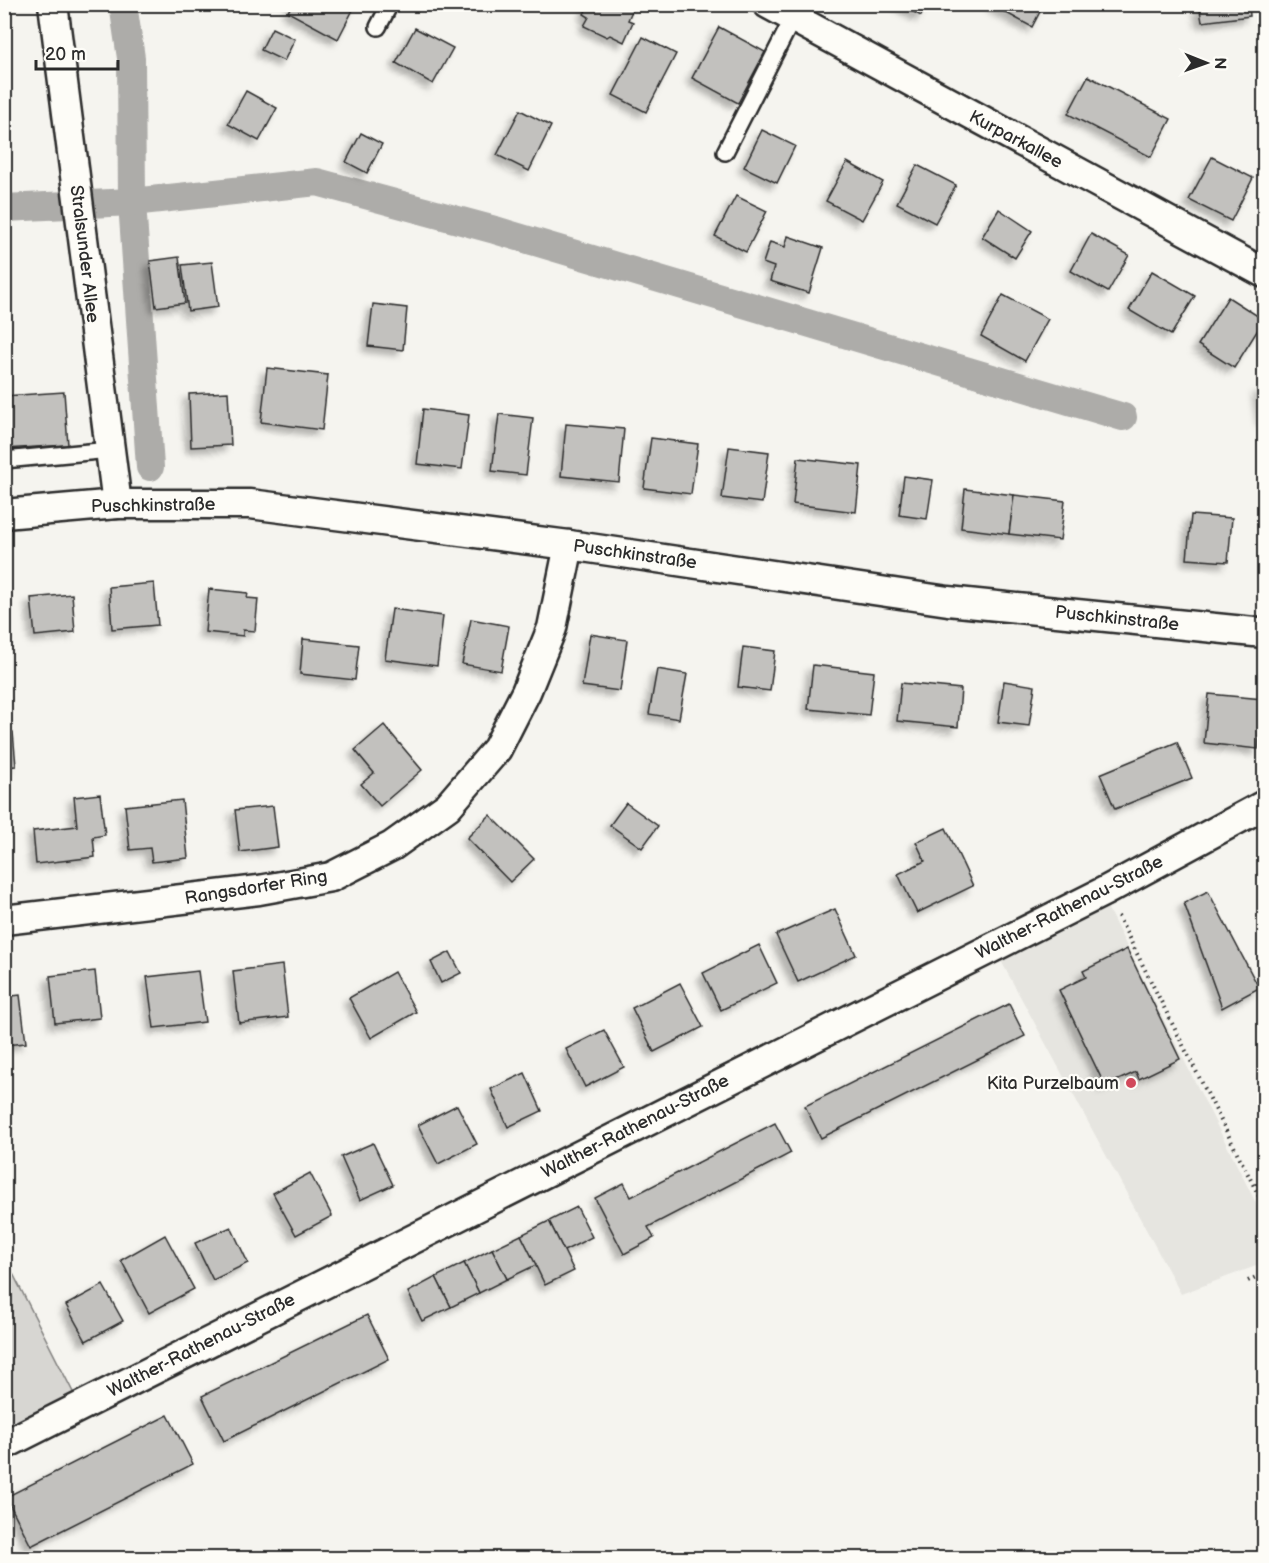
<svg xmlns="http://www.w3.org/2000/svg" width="1269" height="1563" viewBox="0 0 1269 1563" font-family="'Balsamiq Sans',sans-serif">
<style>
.built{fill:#e6e5e0}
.green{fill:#d7d6d2;stroke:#81807e;stroke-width:1.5}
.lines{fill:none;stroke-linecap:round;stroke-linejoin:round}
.canal{stroke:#adaca9;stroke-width:28}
.building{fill:#c2c1be;stroke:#2b2b2b;stroke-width:1.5;filter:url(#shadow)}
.lane-casing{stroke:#2b2b2b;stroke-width:20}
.street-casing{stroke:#2b2b2b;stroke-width:33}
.path{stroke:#2b2b2b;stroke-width:4;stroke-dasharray:1.5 4.5;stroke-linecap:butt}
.lane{stroke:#fdfcf7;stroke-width:15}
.street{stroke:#fdfcf7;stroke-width:28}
.poi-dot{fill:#d1495b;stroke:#fdfcf7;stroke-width:2}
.labels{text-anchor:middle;stroke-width:4.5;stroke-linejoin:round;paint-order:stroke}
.street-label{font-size:18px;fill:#2b2b2b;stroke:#fdfcf7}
.poi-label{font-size:18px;fill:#2b2b2b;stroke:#fdfcf7;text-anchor:end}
</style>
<defs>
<filter id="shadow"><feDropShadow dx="-5.5" dy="5.5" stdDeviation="3" flood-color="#0004"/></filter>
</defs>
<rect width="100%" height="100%" fill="#f5f4ef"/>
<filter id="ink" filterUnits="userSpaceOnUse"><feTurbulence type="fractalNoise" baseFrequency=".0167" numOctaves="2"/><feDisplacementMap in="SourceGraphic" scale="12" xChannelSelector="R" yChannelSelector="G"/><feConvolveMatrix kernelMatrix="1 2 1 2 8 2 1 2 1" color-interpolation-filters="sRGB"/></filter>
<g filter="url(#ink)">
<path class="built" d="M1100 893 1264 1219V1263L1181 1294 993 946Z"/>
<path class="green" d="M4 1256 80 1406 4 1445Z"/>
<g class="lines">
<g class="canal">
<path d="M123 4 131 58 132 202 150 467"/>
<path d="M4 208 132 202 317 182 495 230 1123 417"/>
</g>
</g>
<g class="building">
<path d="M292 4H356L338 39 288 12Z"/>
<path d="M589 4H635L628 20 633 22 624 42 610 35 607 37 584 26 589 17 584 14Z"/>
<path d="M899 4H927L921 16Z"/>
<path d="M990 4H1044L1032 27Z"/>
<path d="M1199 4H1249L1250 16 1202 22Z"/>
<path d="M719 27 765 52 738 103 692 78Z"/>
<path d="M272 28 295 39 284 61 261 50Z"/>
<path d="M415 28 453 48 433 84 396 63Z"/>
<path d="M643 37 676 54 646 112 613 95Z"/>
<path d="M1088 76 1171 119 1151 157 1068 114Z"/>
<path d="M246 91 277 108 259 141 228 124Z"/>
<path d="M520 110 551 126 529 171 497 155Z"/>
<path d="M762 130 795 146 777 183 744 167Z"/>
<path d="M361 133 382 144 367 173 346 162Z"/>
<path d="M1212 157 1253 178 1231 221 1189 200Z"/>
<path d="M847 162 883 182 862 220 826 201Z"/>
<path d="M917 165 956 185 935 223 897 203Z"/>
<path d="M736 196 767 211 746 252 715 236Z"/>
<path d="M999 209 1032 231 1015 258 982 237Z"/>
<path d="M1091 234 1129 255 1108 292 1071 271Z"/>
<path d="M788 236 823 248 809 293 770 281 774 267 763 263 770 242 785 247Z"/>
<path d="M179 257 185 303 156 307 150 261Z"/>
<path d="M212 262 218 307 188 311 182 265Z"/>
<path d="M1152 271 1195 296 1171 335 1129 310Z"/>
<path d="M1003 295 1048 319 1025 361 981 336Z"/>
<path d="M1228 297 1264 320 1234 368 1198 345Z"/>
<path d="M373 304 407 308 403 350 368 346Z"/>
<path d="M267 368 328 375 322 430 261 422Z"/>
<path d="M1264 388V421H1263L1258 389Z"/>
<path d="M64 392 68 445 4 449V396Z"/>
<path d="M228 392 231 445 191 447 189 394Z"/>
<path d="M423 409 469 415 462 469 417 464Z"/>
<path d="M499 414 533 418 526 475 492 471Z"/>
<path d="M566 424 624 429 619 482 561 476Z"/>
<path d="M651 438 698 444 691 494 644 488Z"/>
<path d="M729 447 769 452 762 503 722 498Z"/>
<path d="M798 458 861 465 856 512 793 504Z"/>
<path d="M904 476 933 480 927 519 899 515Z"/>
<path d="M965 489 1014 495 1009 534 961 528Z"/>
<path d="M1014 495 1065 501 1060 540 1009 534Z"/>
<path d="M1191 515 1232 518 1228 562 1187 559Z"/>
<path d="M154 583 158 625 112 629 109 587Z"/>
<path d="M209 589 248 593 247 598 258 599 255 631 243 630V636L205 632Z"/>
<path d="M72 594 75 632 35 636 31 598Z"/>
<path d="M392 609 443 616 437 666 385 659Z"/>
<path d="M471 619 509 626 501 671 462 664Z"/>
<path d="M590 634 627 640 620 691 582 686Z"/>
<path d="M303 639 359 645 355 680 300 674Z"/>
<path d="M743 647 775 651 770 691 738 687Z"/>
<path d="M813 665 874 672 869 715 808 709Z"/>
<path d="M657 669 687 674 679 719 649 714Z"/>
<path d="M1004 681 1035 686 1029 726 998 722Z"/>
<path d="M901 683 961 689 958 727 897 721Z"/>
<path d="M1209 694 1263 699 1258 749 1204 743Z"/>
<path d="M384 725 422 770 380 806 361 784 374 773 355 750Z"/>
<path d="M13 732 16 766 4 767V733Z"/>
<path d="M1177 742 1192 778 1115 809 1100 774Z"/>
<path d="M100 794 105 835 93 837 95 857 36 864 33 831 77 826 74 797Z"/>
<path d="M182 800 188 858 152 862 150 848 130 850 125 806Z"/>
<path d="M626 803 658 826 642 848 610 825Z"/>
<path d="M273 806 278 847 240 852 235 810Z"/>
<path d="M490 815 534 859 510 882 467 838Z"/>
<path d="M946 828 973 886 917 913 898 874 925 861 916 842Z"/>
<path d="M1208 891 1259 988 1222 1008 1184 903Z"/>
<path d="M835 909 856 955 798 982 776 935Z"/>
<path d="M759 945 777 983 721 1010 703 973Z"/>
<path d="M1127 949 1180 1059 1139 1079 1136 1072 1105 1086 1059 990 1086 977 1083 971Z"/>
<path d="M450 952 461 973 441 983 431 962Z"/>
<path d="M282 965 288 1017 239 1023 233 971Z"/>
<path d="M95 971 100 1018 55 1023 50 976Z"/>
<path d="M198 971 205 1022 154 1028 147 977Z"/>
<path d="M394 972 416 1012 371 1038 349 998Z"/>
<path d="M680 983 703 1027 654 1052 632 1008Z"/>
<path d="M20 995 26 1043 4 1045V997Z"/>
<path d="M1009 1004 1025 1036 821 1138 805 1106Z"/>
<path d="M604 1030 624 1067 585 1087 566 1049Z"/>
<path d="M525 1073 542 1111 508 1127 491 1089Z"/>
<path d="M457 1105 477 1144 438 1164 418 1125Z"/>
<path d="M775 1123 791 1153 648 1227 654 1238 624 1254 595 1198 624 1183 631 1197Z"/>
<path d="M373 1143 393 1185 360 1200 341 1157Z"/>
<path d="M310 1173 332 1216 296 1235 273 1193Z"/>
<path d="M577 1207 592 1237 564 1251 549 1221Z"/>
<path d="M549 1221 574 1271 545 1285 521 1235Z"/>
<path d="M231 1227 248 1263 213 1280 195 1243Z"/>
<path d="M165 1235 194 1289 149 1313 121 1260Z"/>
<path d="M521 1235 536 1265 507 1279 492 1249Z"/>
<path d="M492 1249 507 1279 479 1293 464 1263Z"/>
<path d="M464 1263 479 1293 451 1307 436 1277Z"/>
<path d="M436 1277 451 1307 422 1321 408 1292Z"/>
<path d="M103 1285 123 1321 86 1341 66 1305Z"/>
<path d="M367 1315 389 1359 224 1441 202 1396Z"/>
<path d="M168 1415 193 1464 31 1546 6 1497Z"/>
</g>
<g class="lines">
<g class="lane-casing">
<g id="lane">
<path d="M378 27 390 4"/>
<path d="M725 152 793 18"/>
<path d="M4 460 110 450"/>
</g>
</g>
<g class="street-casing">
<g id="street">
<path d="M53 4 117 504"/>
<path d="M768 4 1264 273"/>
<path d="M4 514 117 504H250L569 545 948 601 1264 633"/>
<path d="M4 920 259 890 331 877 392 846 448 806 497 749 526 692 552 628 569 545"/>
<path d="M4 1445 1105 891 1264 805"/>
</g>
</g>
<g class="path">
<path d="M1118 916 1264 1206"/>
<path d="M1248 1281 1264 1273"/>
</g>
<use href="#lane" class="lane"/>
<use href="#street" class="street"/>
</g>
</g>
<circle class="poi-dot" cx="1131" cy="1083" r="6"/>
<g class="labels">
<g class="street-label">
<text transform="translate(1016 139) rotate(28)" y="6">Kurparkallee</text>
<text transform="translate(85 254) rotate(83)" y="6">Stralsunder Allee</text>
<text transform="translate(153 505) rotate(-1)" y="6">Puschkinstraße</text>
<text transform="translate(635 554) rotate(8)" y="6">Puschkinstraße</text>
<text transform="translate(1117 618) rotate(6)" y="6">Puschkinstraße</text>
<text transform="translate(256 887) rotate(-9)" y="6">Rangsdorfer Ring</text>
<text transform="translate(1069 907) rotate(-27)" y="6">Walther-Rathenau-Straße</text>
<text transform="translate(635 1126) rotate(-27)" y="6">Walther-Rathenau-Straße</text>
<text transform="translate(201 1345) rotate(-27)" y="6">Walther-Rathenau-Straße</text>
</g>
<g class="poi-label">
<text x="1119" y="1089">Kita Purzelbaum</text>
</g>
</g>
<rect width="1269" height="1563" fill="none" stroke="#fdfcf7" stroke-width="24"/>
<rect x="12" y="12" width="1245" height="1539" fill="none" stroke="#2b2b2b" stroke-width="2" filter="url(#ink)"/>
<g transform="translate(1206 63) rotate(91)" stroke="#fdfcf7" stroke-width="4.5" paint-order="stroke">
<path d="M0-4.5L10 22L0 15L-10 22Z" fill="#2b2b2b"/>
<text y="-9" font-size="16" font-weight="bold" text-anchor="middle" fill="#2b2b2b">N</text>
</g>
<path d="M36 60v9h82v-9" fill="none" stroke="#2b2b2b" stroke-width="3"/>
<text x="45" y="60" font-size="18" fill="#2b2b2b" stroke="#fdfcf7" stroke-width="4.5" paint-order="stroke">20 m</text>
</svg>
